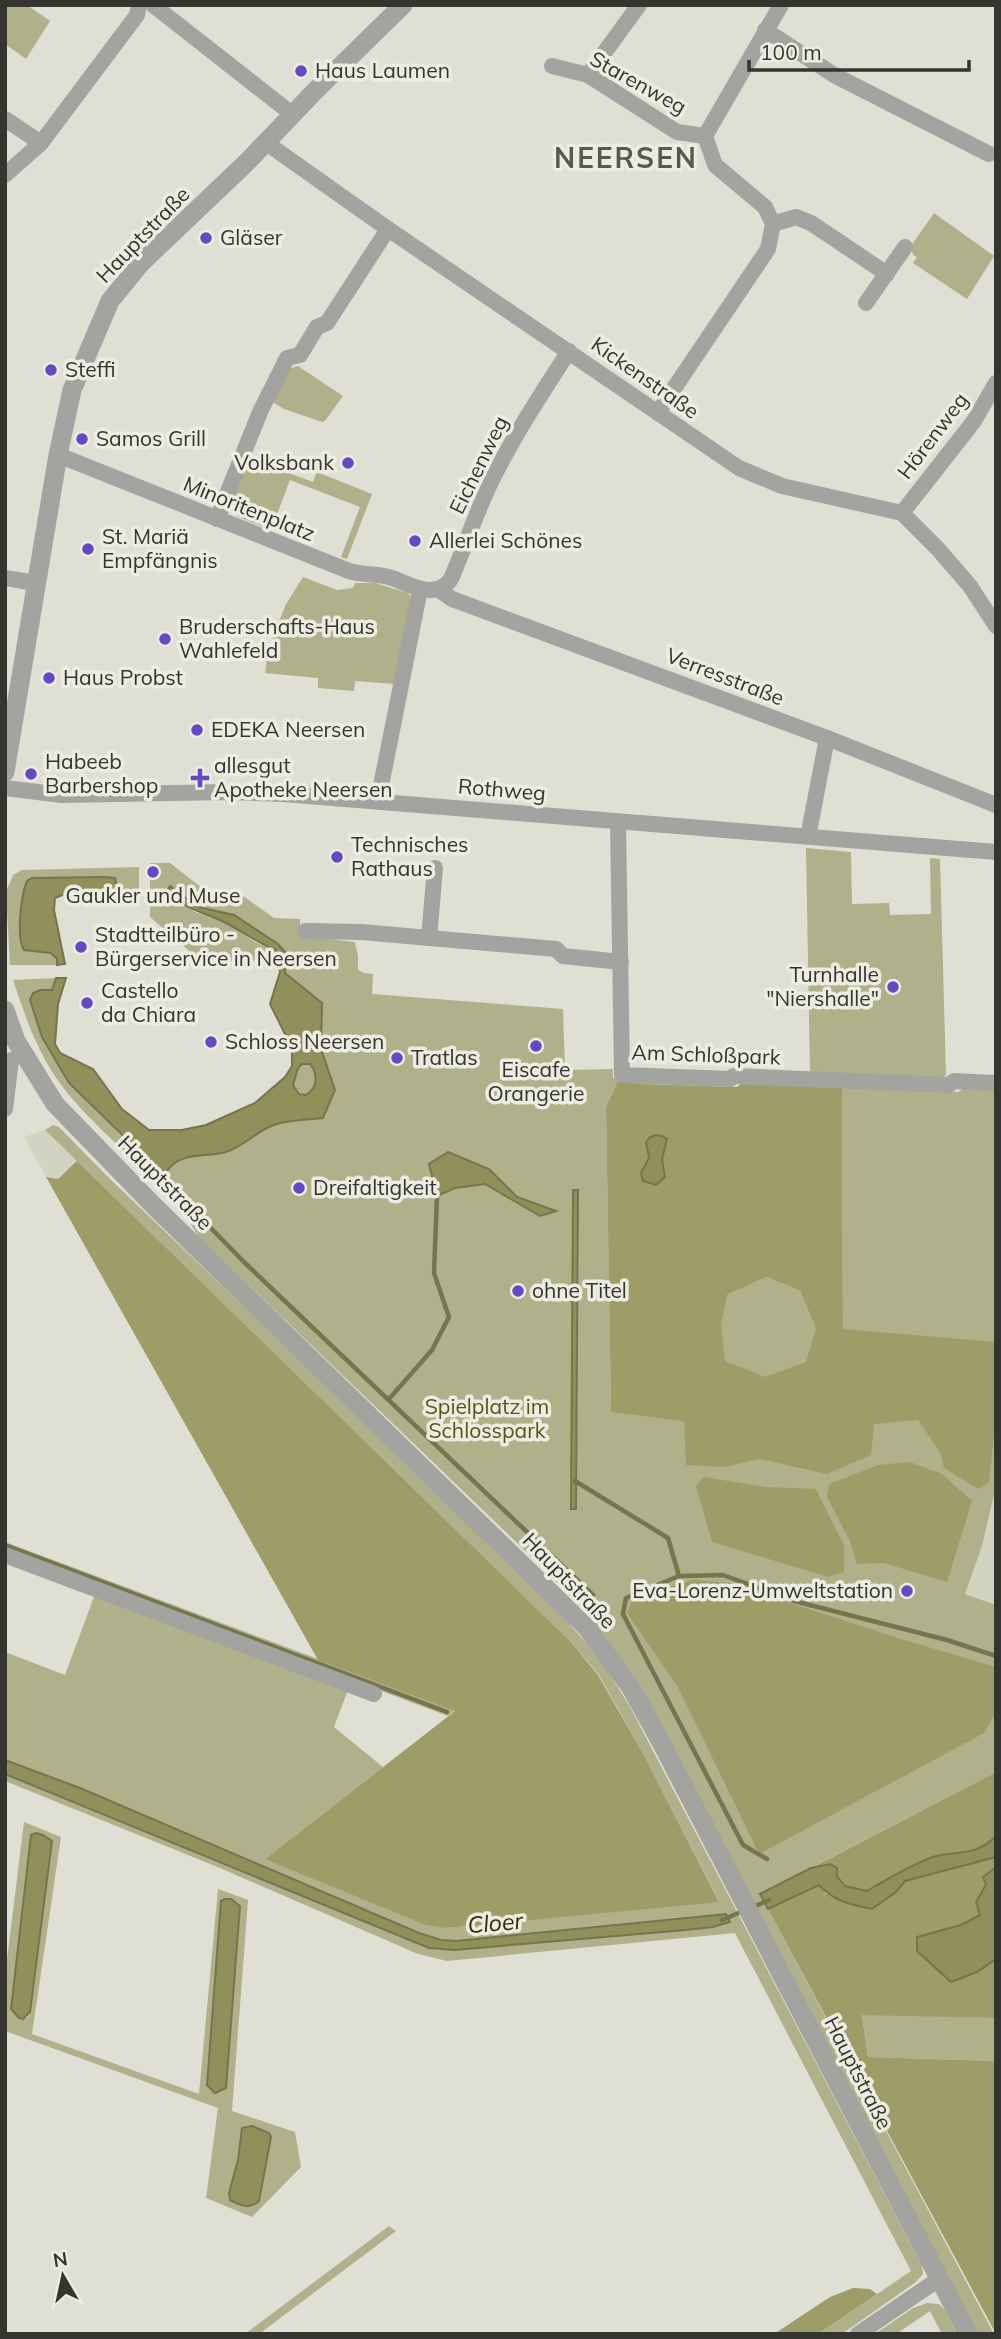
<svg xmlns="http://www.w3.org/2000/svg" width="1001" height="2339" viewBox="0 0 1001 2339" font-family="Mulish,sans-serif">
<style>
.built{fill:#d3d3c1}
.green{fill:#b0b08b;fill-rule:evenodd}
.forest{fill:#9e9d68;fill-rule:evenodd}
.water{fill:#91905b;stroke:#75754e;stroke-width:2;fill-rule:evenodd}
.lines{fill:none;stroke-linecap:round;stroke-linejoin:round}
.stream{stroke:#75754e;stroke-width:4.5}
.minor{stroke:#a3a49f;stroke-width:16}
.tertiary{stroke:#a3a49f;stroke-width:19}
.poi-dot{fill:#634ac3;stroke:#ecece1;stroke-width:2.5}
.labels{text-anchor:middle;stroke-width:7;stroke-linejoin:round;paint-order:stroke}
.poi-label{font-size:21px;fill:#353530;stroke:#ecece1;text-anchor:start}
.street-label{font-size:21px;fill:#353530;stroke:#ecece1}
.park-label{font-size:21px;fill:#565515;stroke:#ecece1}
.water-label{font-size:23px;font-style:italic;fill:#302e01;stroke:#ecece1}
.district-label{font-size:28px;font-weight:bold;letter-spacing:2px;fill:#58584f;stroke:#ecece1}
</style>
<rect width="100%" height="100%" fill="#dfdfd4"/>
<g class="built">
<path d="M45 1130 77 1161 58 1179 46 1177 24 1137Z"/>
<path d="M996 1486V1605L965 1594 982 1546Z"/>
</g>
<g class="green">
<path d="M5 5H27L50 21 26 59 5 44Z"/>
<path d="M934 213 994 256 967 299 913 263 917 257 913 255 911 246Z"/>
<path d="M298 366 343 396 325 421 322 422 284 409 269 400 285 370Z"/>
<path d="M247 463 263 469 267 465 313 482 317 472 372 494 347 559 341 557 360 507 290 480 271 530 239 517 235 513 236 506 232 504Z"/>
<path d="M303 577 337 590 353 588 355 583H375L408 593 412 600 395 684 355 681 354 691 318 688V678L265 673 268 652 285 606Z"/>
<path d="M806 848 851 852 852 904 889 903 890 915 931 914 930 858 940 859 946 1075 942 1079 810 1073Z"/>
<path d="M150 863H170L202 888 243 896 274 918 300 919V936L355 942 358 956V970L364 973 373 974 372 994 563 1009 565 1070 613 1069V1078H619L606 1107 611 1412 727 1295 767 1277 800 1291 816 1329H843L842 1087 958 1092 964 1088 996 1089V1486L982 1546 965 1594 996 1605V1772L760 1894 994 2334H974L617 1655 584 1610 542 1567 198 1236C165 1178 99 1137 59 1082 37 1051 25 1016 13 980L56 978 51 990H40L42 1037 95 1107 119 1134 167 1171C181 1151 204 1158 226 1152 241 1147 254 1134 269 1127 284 1120 306 1120 322 1118L335 1090 321 1049 322 1003 285 972V953L279 944 234 915 198 907 192 911 224 922 255 942 275 950 279 960 202 962 150 917Z"/>
<path d="M139 867V889L113 893 117 888 115 878H32L27 881 22 905 21 946 30 952C42 951 56 949 57 965H10L6 892 13 875 22 870Z"/>
<path d="M302 1064H310C318 1074 318 1088 306 1095L299 1094 293 1085 298 1068Z"/>
<path d="M53 1125 59 1127 107 1176 526 1576 598 1656 629 1705 922 2266 923 2274 916 2282 842 2334H818L911 2271 735 1933 447 1961 418 1954 220 1868 5 1781V1774L430 1948 440 1950 713 1927 726 1914 456 1941 441 1940 419 1933 80 1788 5 1760V1652L65 1675 95 1594 348 1690 334 1727 383 1767 265 1859 447 1928 719 1901 644 1755 599 1675 570 1641 45 1130Z"/>
<path d="M5 1542 455 1710 448 1716 5 1550Z"/>
<path d="M24 1822 61 1837 32 2034 199 2094 218 1889 248 1900 232 2111 295 2132 301 2167 252 2217 206 2198 218 2108 5 2031V1975ZM36 1833V1969L30 2012 28 2017 19 2018 11 2009 31 1835ZM242 2128V2207L229 2193 238 2160Z"/>
<path d="M862 2014 996 2018V2061L868 2057Z"/>
<path d="M389 2226 396 2231 259 2334H245Z"/>
<path d="M927 2303 939 2304 945 2310 957 2334H942L930 2311 896 2334H875L913 2308Z"/>
</g>
<g class="forest">
<path d="M619 1078 637 1079 642 1084 737 1087 742 1083 842 1087 843 1329 996 1342V1416L989 1482 978 1489 944 1468 940 1452 918 1420 874 1424 871 1455 827 1474 760 1459 724 1467 686 1465 684 1421 611 1412 606 1107ZM767 1277 800 1291 816 1329 806 1362 765 1377 725 1361 721 1324 727 1295Z"/>
<path d="M77 1161 570 1641 598 1675 644 1755 719 1902 447 1928 426 1925 265 1859 455 1711 318 1660 46 1177 58 1179Z"/>
<path d="M910 1462 942 1474 972 1501 947 1582 884 1563 857 1564 850 1541 827 1497 829 1484 878 1465Z"/>
<path d="M704 1477 765 1487 816 1489 844 1545V1572L828 1577 712 1542 696 1486Z"/>
<path d="M694 1580 729 1583 901 1639 996 1667V1713L984 1733 759 1854 678 1687 627 1613 634 1596Z"/>
<path d="M996 1772V1836C974 1859 953 1849 930 1858 907 1866 887 1879 867 1891L845 1886 830 1864 811 1868Z"/>
<path d="M996 1857V1867L983 1877 986 1885 976 1902 980 1915 961 1925 917 1937 977 1972 996 1959V2018L862 2015 868 2057 996 2061V2334L768 1909 819 1885 826 1894 896 1892 905 1881Z"/>
<path d="M853 2288 870 2289 877 2294 818 2334H774L830 2297Z"/>
</g>
<g class="water">
<path d="M103 877 115 878 117 888 113 893 65 894 55 898 54 910 65 964 57 965V959L51 953 24 950C16 937 21 895 27 881L32 878Z"/>
<path d="M170 886 198 907 234 915 278 944 285 952V973L322 1003 321 1049 335 1090 323 1118C306 1120 284 1120 269 1127 254 1134 242 1147 226 1152 204 1158 181 1151 167 1171L160 1172 69 1083 42 1037 30 1000 33 993 40 990H52L56 978H66L58 1004 55 1044 60 1053 93 1069 122 1109 149 1130H182L206 1125 255 1103 285 1077 292 1066V1048L270 1004 280 972 276 950C258 943 243 932 226 923 203 911 188 912 167 891ZM302 1064H310C318 1074 318 1088 306 1095L299 1094 293 1085 298 1068Z"/>
<path d="M656 1135 662 1136 667 1139 662 1159 665 1177 656 1185 643 1181 641 1173 649 1158 646 1142 650 1137Z"/>
<path d="M448 1152 489 1169 517 1197 556 1211 540 1216 485 1184 455 1188 437 1196 429 1164Z"/>
<path d="M573 1190H578L576 1509H571Z"/>
<path d="M5 1760 80 1788 419 1933 441 1940 456 1941 726 1914 730 1922 713 1927 686 1930 454 1950 429 1948 5 1774Z"/>
<path d="M36 1833 43 1835 52 1841 30 2012 23 2019 19 2018 11 2009 31 1835Z"/>
<path d="M996 1836V1857L905 1881 896 1892 872 1909C852 1905 833 1901 819 1885L768 1909 760 1894 811 1868 830 1864 837 1868V1876L845 1886 867 1891C887 1879 907 1867 930 1858 953 1849 974 1859 996 1836Z"/>
<path d="M996 1867V1959L977 1972 951 1982 917 1951V1937L961 1925 980 1915 976 1902 986 1885 983 1877Z"/>
<path d="M225 1899H231L240 1906 226 2088 215 2093 207 2085 221 1901Z"/>
<path d="M252 2126 269 2133 271 2137 259 2201C249 2210 240 2205 230 2200L229 2193 238 2160 242 2128Z"/>
</g>
<g class="lines">
<g class="stream">
<path d="M163 1172 169 1185 244 1262 593 1595"/>
<path d="M389 1399 432 1350 449 1317 434 1273 437 1196"/>
<path d="M575 1481 668 1538 679 1576"/>
<path d="M5 1545 447 1712"/>
<path d="M767 1859 743 1845 623 1614 626 1598 679 1576 723 1575 794 1601 947 1640 996 1656"/>
<path d="M751 1908 769 1900"/>
<path d="M722 1920 743 1911"/>
</g>
<g class="minor">
<path d="M153 5 292 114"/>
<path d="M765 30 834 75 989 154"/>
<path d="M552 66 588 75 677 132 705 136"/>
<path d="M588 75 639 5"/>
<path d="M5 119 41 143"/>
<path d="M265 142 388 229 739 468 782 486 902 513 938 549 970 586 996 626"/>
<path d="M5 175 41 143 137 15 139 5"/>
<path d="M773 224 796 217 811 223 887 274"/>
<path d="M866 303 905 247"/>
<path d="M658 412 768 249 773 224 765 207 715 165 705 136 781 5"/>
<path d="M58 455 349 571C362 575 376 574 389 577 409 583 434 602 451 579 465 547 476 512 492 480 514 435 542 393 569 351"/>
<path d="M902 513 974 421 996 383"/>
<path d="M217 519 260 412 287 358 300 355 317 327 327 323 388 229"/>
<path d="M5 578 36 583"/>
<path d="M439 590 452 599 827 738 996 805"/>
<path d="M5 788 62 795 228 792 283 794 996 852"/>
<path d="M378 801 420 589"/>
<path d="M618 822 622 1075 730 1079 734 1076 949 1085 954 1081 996 1083"/>
<path d="M808 837 827 738"/>
<path d="M435 868 429 938 556 949 563 956 621 962"/>
<path d="M305 931 362 932 429 938"/>
<path d="M5 1109 11 1060"/>
<path d="M5 1555 374 1694"/>
<path d="M858 2334 939 2279"/>
</g>
<g class="tertiary">
<path d="M5 772 58 455 72 390 110 301 141 263 246 163 316 90 403 5"/>
<path d="M5 1010 16 1041 55 1104 152 1204 587 1628 631 1688 662 1744 968 2334"/>
</g>
</g>
<g class="poi-dot">
<circle cx="301" cy="71" r="7"/>
<circle cx="206" cy="238" r="7"/>
<circle cx="51" cy="370" r="7"/>
<circle cx="82" cy="439" r="7"/>
<circle cx="348" cy="463" r="7"/>
<circle cx="415" cy="541" r="7"/>
<circle cx="88" cy="549" r="7"/>
<circle cx="165" cy="639" r="7"/>
<circle cx="49" cy="678" r="7"/>
<circle cx="197" cy="730" r="7"/>
<circle cx="31" cy="774" r="7"/>
<path d="M196.5 767.5h7v7h7v7h-7v7h-7v-7h-7v-7h7z"/>
<circle cx="337" cy="857" r="7"/>
<circle cx="153" cy="872" r="7"/>
<circle cx="81" cy="947" r="7"/>
<circle cx="893" cy="987" r="7"/>
<circle cx="87" cy="1003" r="7"/>
<circle cx="211" cy="1042" r="7"/>
<circle cx="536" cy="1046" r="7"/>
<circle cx="397" cy="1058" r="7"/>
<circle cx="299" cy="1188" r="7"/>
<circle cx="518" cy="1291" r="7"/>
<circle cx="907" cy="1591" r="7"/>
</g>
<g class="labels">
<g class="poi-label">
<text x="315" y="78">Haus Laumen</text>
<text x="220" y="245">Gläser</text>
<text x="65" y="377">Steffi</text>
<text x="96" y="446">Samos Grill</text>
<text x="334" y="470" text-anchor="end">Volksbank</text>
<text x="102" y="544">St. Mariä<tspan x="102" dy="24">Empfängnis</tspan></text>
<text x="429" y="548">Allerlei Schönes</text>
<text x="179" y="634">Bruderschafts-Haus<tspan x="179" dy="24">Wahlefeld</tspan></text>
<text x="63" y="685">Haus Probst</text>
<text x="211" y="737">EDEKA Neersen</text>
<text x="45" y="769">Habeeb<tspan x="45" dy="24">Barbershop</tspan></text>
<text x="214" y="773">allesgut<tspan x="214" dy="24">Apotheke Neersen</tspan></text>
<text x="351" y="852">Technisches<tspan x="351" dy="24">Rathaus</tspan></text>
<text x="153" y="903" text-anchor="middle">Gaukler und Muse</text>
<text x="95" y="942">Stadtteilbüro -<tspan x="95" dy="24">Bürgerservice in Neersen</tspan></text>
<text x="879" y="982" text-anchor="end">Turnhalle<tspan x="879" dy="24">"Niershalle"</tspan></text>
<text x="101" y="998">Castello<tspan x="101" dy="24">da Chiara</tspan></text>
<text x="225" y="1049">Schloss Neersen</text>
<text x="411" y="1065">Tratlas</text>
<text x="536" y="1077" text-anchor="middle">Eiscafe<tspan x="536" dy="24">Orangerie</tspan></text>
<text x="313" y="1195">Dreifaltigkeit</text>
<text x="532" y="1298">ohne Titel</text>
<text x="893" y="1598" text-anchor="end">Eva-Lorenz-Umweltstation</text>
</g>
<g class="street-label">
<text transform="translate(638 83) rotate(29)" y="7">Starenweg</text>
<text transform="translate(143 235) rotate(-46)" y="7">Hauptstraße</text>
<text transform="translate(645 378) rotate(35)" y="7">Kickenstraße</text>
<text transform="translate(933 436) rotate(-53)" y="7">Hörenweg</text>
<text transform="translate(479 465) rotate(-64)" y="7">Eichenweg</text>
<text transform="translate(249 509) rotate(22)" y="7">Minoritenplatz</text>
<text transform="translate(725 677) rotate(21)" y="7">Verresstraße</text>
<text transform="translate(502 790) rotate(5)" y="7">Rothweg</text>
<text transform="translate(706 1055) rotate(2)" y="7">Am Schloßpark</text>
<text transform="translate(165 1183) rotate(45)" y="7">Hauptstraße</text>
<text transform="translate(569 1581) rotate(46)" y="7">Hauptstraße</text>
<text transform="translate(858 2073) rotate(63)" y="7">Hauptstraße</text>
</g>
<g class="park-label">
<text x="487" y="1414">Spielplatz im<tspan x="487" dy="24">Schlosspark</tspan></text>
</g>
<g class="water-label">
<text transform="translate(495 1923) rotate(-5)" y="8">Cloer</text>
</g>
<g class="district-label">
<text x="626" y="168">NEERSEN</text>
</g>
</g>
<rect width="1001" height="2339" fill="none" stroke="#353530" stroke-width="14"/>
<g transform="translate(63 2276) rotate(351)" stroke="#ecece1" stroke-width="5" paint-order="stroke">
<path d="M0-5L12 26L0 18L-12 26Z" fill="#353530"/>
<text y="-10" font-size="19" font-weight="bold" text-anchor="middle" fill="#353530">N</text>
</g>
<path d="M749 60v10h220v-10" fill="none" stroke="#353530" stroke-width="3.5"/>
<text x="760" y="60" font-size="21" fill="#353530" stroke="#ecece1" stroke-width="5" paint-order="stroke">100 m</text>
</svg>
